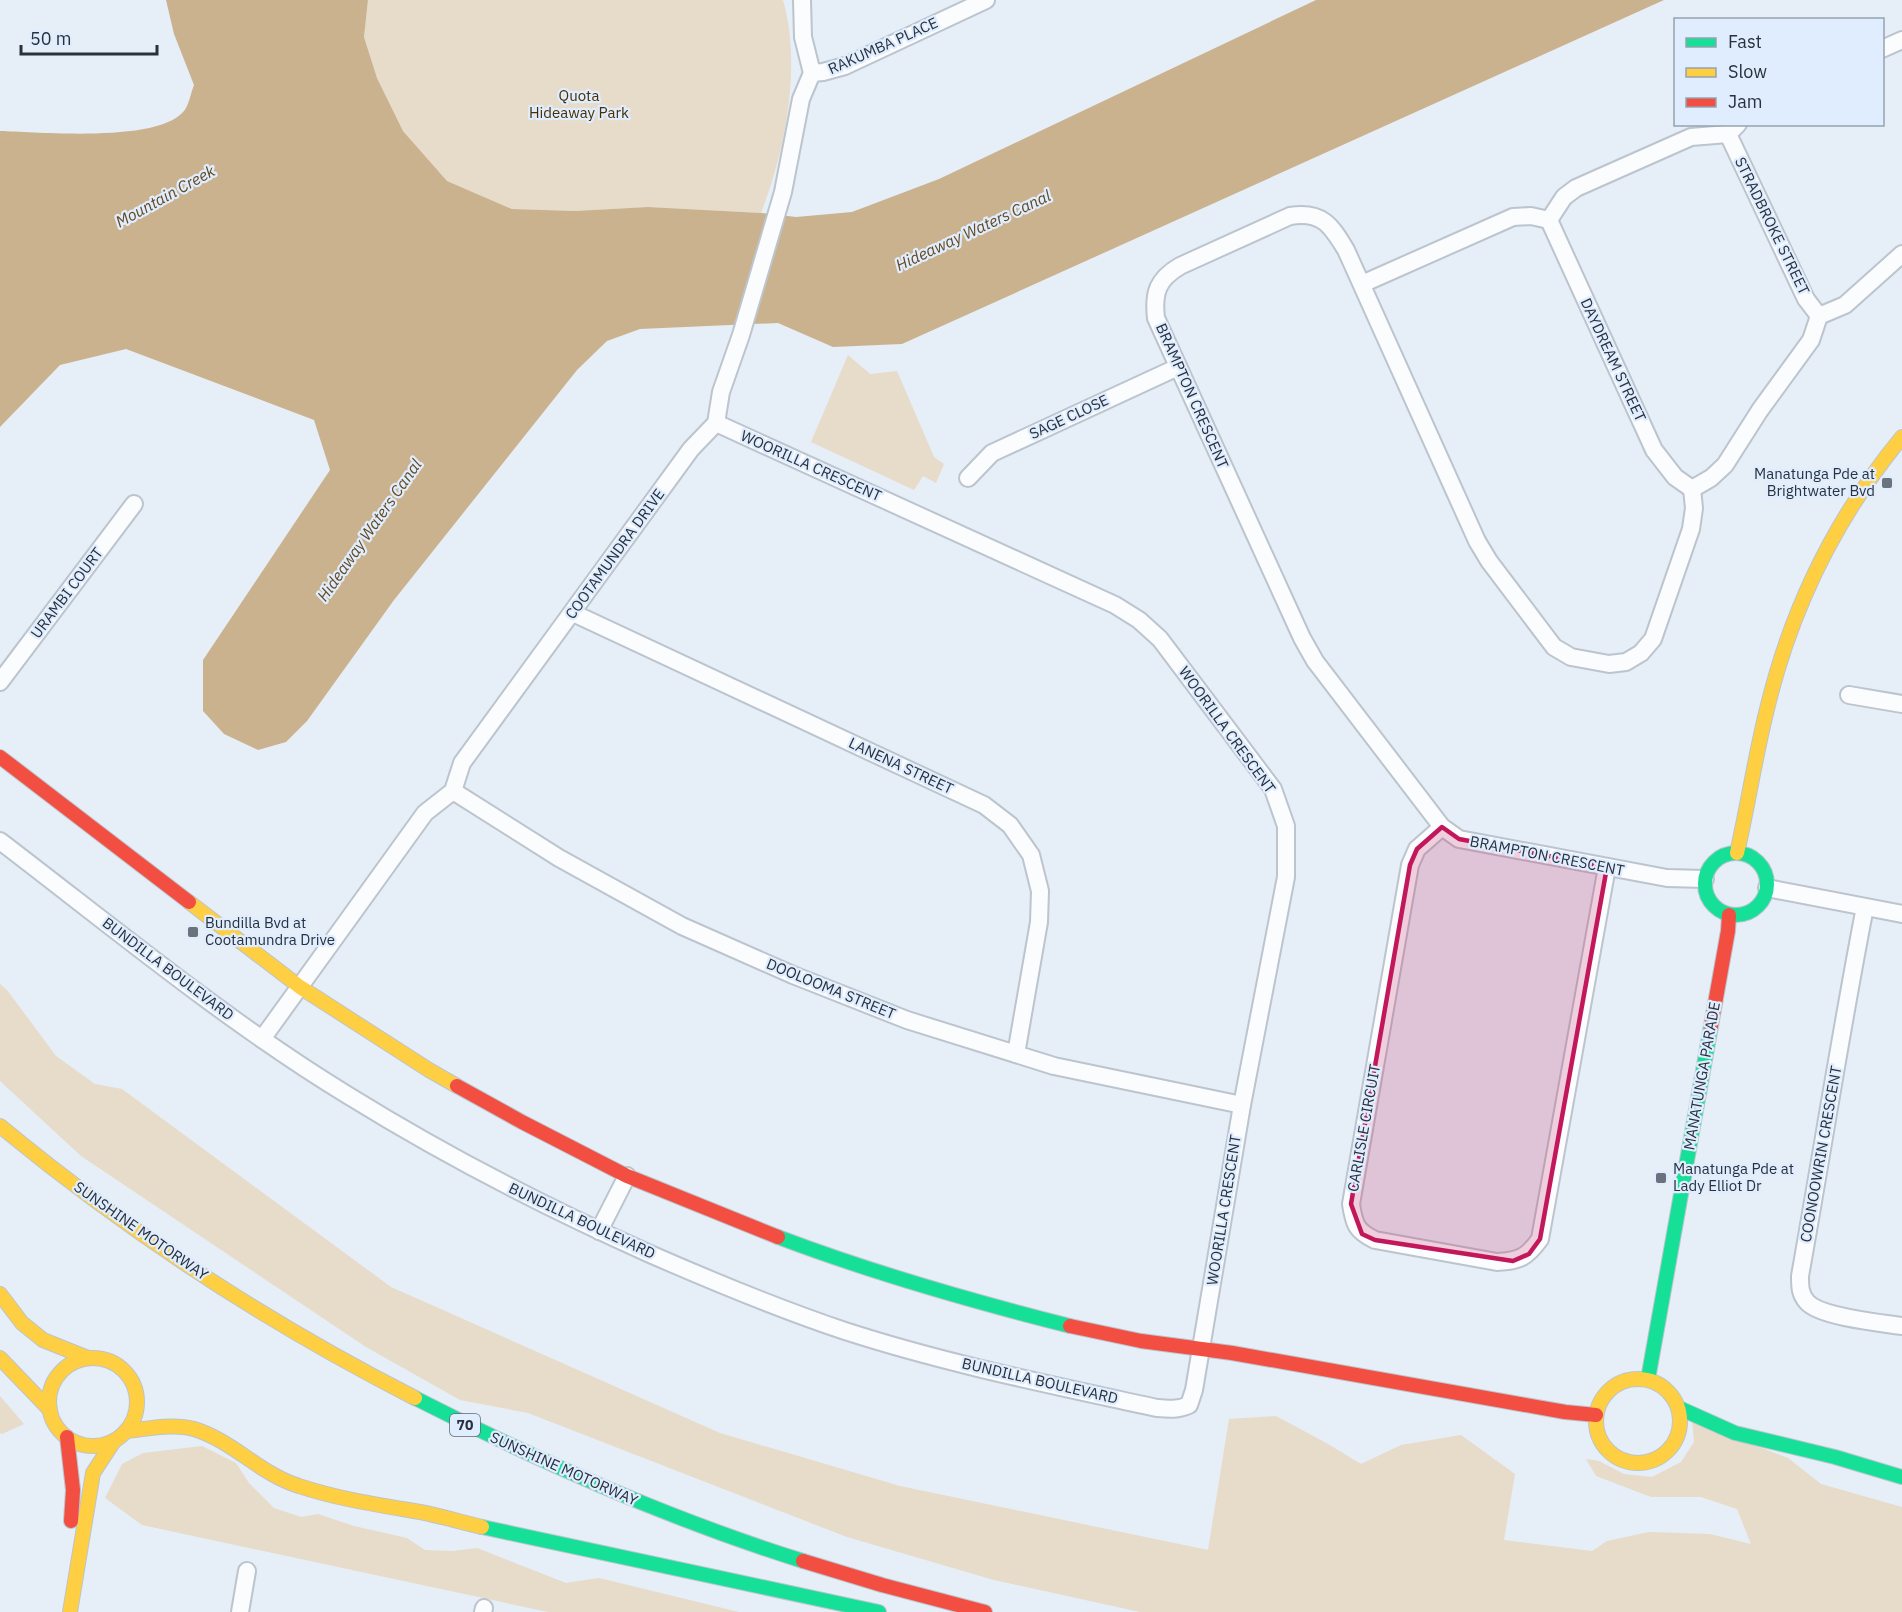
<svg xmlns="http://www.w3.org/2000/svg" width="1902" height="1612" viewBox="0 0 1902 1612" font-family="'IBM Plex Sans',sans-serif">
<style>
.green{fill:#e7dbca}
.water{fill:#cbb28f}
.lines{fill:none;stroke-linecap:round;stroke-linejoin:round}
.street-casing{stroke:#bcc4cd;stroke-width:20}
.fast-casing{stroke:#bcc4cd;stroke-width:16}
.slow-casing{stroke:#bcc4cd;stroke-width:16}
.jam-casing{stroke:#bcc4cd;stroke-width:16}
.street{stroke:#fbfcfe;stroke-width:16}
.fast{stroke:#16e098;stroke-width:14}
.slow{stroke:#ffcf43;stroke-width:14}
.jam{stroke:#f24e42;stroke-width:14}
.marked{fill:#c2185b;fill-opacity:0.2;stroke:#c2185b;stroke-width:4.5;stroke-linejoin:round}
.poi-dot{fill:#6a737d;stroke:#dfedfe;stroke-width:2}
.labels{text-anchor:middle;stroke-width:4.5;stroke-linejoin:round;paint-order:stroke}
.shield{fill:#dfedfe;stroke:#5f6976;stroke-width:1.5}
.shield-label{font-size:14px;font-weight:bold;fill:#28313c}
.street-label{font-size:15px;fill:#28313c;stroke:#dfedfe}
.park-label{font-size:15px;fill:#492e01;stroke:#dfedfe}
.poi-label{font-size:15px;fill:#28313c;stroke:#dfedfe;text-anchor:start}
.water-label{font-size:16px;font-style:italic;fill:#64481e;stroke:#dfedfe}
</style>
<rect width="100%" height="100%" fill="#e6eef7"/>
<g class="green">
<path d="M368 0H783C802 66 785 151 761 213L648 207 575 211 512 209 447 181 403 131 377 78 364 37Z"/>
<path d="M848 355 870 374 897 371 934 457 944 464 936 483 923 476 914 490 811 442Z"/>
<path d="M0 984 7 990 56 1056 95 1084 122 1089 391 1287 720 1433 900 1486 1208 1550 1229 1419 1276 1416 1328 1444 1361 1464 1401 1445 1461 1435 1515 1474 1504 1540 1592 1551 1607 1541 1649 1532 1710 1534 1751 1544 1737 1509 1701 1497H1651L1596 1476 1586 1459 1599 1461 1624 1474 1652 1477 1681 1462 1694 1442 1692 1421 1788 1458 1821 1484 1902 1507V1612H1140L994 1580 847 1537 528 1413 460 1400 366 1347 81 1156 0 1081Z"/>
<path d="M0 1396 24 1424 2 1434 0 1433Z"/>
<path d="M202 1446 236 1463 249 1483 274 1508 301 1517 318 1514 354 1526 407 1538 425 1550 453 1551 477 1548 566 1583 599 1578 739 1612H548L142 1525 105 1498 122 1464 143 1453Z"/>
</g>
<path class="water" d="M166 0H368L364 37 377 78 403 131 447 181 512 209 575 211 648 207 761 213 796 217 852 212 939 179 1316 0H1664L902 344 833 347 778 323 640 329 607 341 577 370 394 600 307 721 286 742 258 750 224 734 203 711V660L330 470 314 420 126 349 60 365 0 427V131C40 132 158 143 184 111 189 105 191 92 194 85L174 34Z"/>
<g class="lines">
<g class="street-casing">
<g id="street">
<path d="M1882 49 1902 40"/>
<path d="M812 73 823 72 845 66 986 0"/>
<path d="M1728 134 1806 299 1819 316"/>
<path d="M1549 220 1654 450 1675 477 1692 489"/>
<path d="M1362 284 1513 217 1531 216 1549 220 1564 197 1576 188 1691 137 1728 134 1738 124"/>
<path d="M968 478 992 453 1178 367"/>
<path d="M1692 489 1694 508 1691 529 1653 639 1641 653 1626 662 1609 664 1571 657 1554 647 1489 561 1477 541 1346 250C1331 225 1322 211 1290 216L1180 266C1158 279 1153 292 1156 318L1302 638 1315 661 1442 827 1459 839 1667 878 1705 879"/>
<path d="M1692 489 1711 478 1725 465 1760 410 1811 340 1819 316 1845 305 1902 254"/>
<path d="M573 613 984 805 1010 825 1031 855 1040 891 1039 922 1016 1054"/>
<path d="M0 682 134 504"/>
<path d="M1849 695 1902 704"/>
<path d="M453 791 559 858 682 926 793 975 907 1020 1054 1066 1242 1105"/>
<path d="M1442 827 1417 849 1410 865 1351 1204C1354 1224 1356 1231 1375 1240L1497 1262C1520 1261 1527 1257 1540 1239L1607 867"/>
<path d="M0 841C114 928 226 1021 349 1096 446 1156 547 1208 650 1254 714 1282 779 1309 845 1331 947 1364 1052 1385 1157 1408 1168 1409 1178 1410 1189 1405L1194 1390 1242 1105 1286 877V826L1273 789 1160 639 1139 620 1115 605 716 423"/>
<path d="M1767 888 1902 914"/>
<path d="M1865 907C1841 1030 1822 1153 1800 1276 1800 1287 1800 1294 1807 1302 1820 1317 1881 1323 1902 1326"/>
<path d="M262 1039 425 813 453 791 462 763 691 449 716 423 721 392 741 335 783 192 801 99 812 73 803 37 802 0"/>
<path d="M599 1231 627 1176"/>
<path d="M240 1612 247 1571"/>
<path d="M483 1612 484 1608"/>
</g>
</g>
<g class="fast-casing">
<g id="fast">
<circle cx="1736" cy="884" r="31"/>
<path d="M778 1237C873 1273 971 1301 1070 1326"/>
<path d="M1648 1379 1711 1026"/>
<path d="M415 1398C540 1462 669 1519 803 1561"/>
<path d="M1679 1408 1735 1433 1835 1457 1902 1477"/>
<path d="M482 1527 879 1612"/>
</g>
</g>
<g class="slow-casing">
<g id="slow">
<path d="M1737 853C1748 805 1755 757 1767 709 1791 609 1836 517 1902 437"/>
<path d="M189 902 300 987 429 1070 457 1086"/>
<path d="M0 1126C127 1231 268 1323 415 1398"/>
<path d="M0 1294 22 1323 43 1340 88 1358"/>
<path d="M0 1358 50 1410"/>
<circle cx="93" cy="1402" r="44"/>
<circle cx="1638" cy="1421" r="42"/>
<path d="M126 1431C148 1429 173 1423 194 1429 233 1441 260 1474 299 1486 338 1499 379 1505 420 1512 441 1516 461 1522 482 1527"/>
<path d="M70 1612 93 1473 114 1441"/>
</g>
</g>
<g class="jam-casing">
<g id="jam">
<path d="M0 757 189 902"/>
<path d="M1711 1026 1728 931 1729 915"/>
<path d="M457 1086 522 1122 627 1176 778 1237"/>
<path d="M1070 1326 1141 1341 1232 1353 1565 1412 1596 1415"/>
<path d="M67 1437 73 1490 71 1521"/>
<path d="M803 1561 882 1585 985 1612"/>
</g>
</g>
<use href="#street" class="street"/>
<use href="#fast" class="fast"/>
<use href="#slow" class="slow"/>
<use href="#jam" class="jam"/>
</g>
<path class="marked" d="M1442 827 1459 839 1607 867 1540 1239 1529 1254 1513 1261 1375 1240 1362 1234 1351 1204 1410 865 1417 849Z"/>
<g class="poi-dot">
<rect x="1881" y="477" width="12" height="12" rx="3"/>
<rect x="187" y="926" width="12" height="12" rx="3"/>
<rect x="1655" y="1172" width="12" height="12" rx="3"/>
</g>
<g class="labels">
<rect class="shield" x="450" y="1414" width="30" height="22" rx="4.5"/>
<g class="shield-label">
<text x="465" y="1430">70</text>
</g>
<g class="street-label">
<text transform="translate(883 46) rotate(-24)" y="5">RAKUMBA PLACE</text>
<text transform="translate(1772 226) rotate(64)" y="5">STRADBROKE STREET</text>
<text transform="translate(1613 360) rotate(65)" y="5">DAYDREAM STREET</text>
<text transform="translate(1192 396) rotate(66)" y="5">BRAMPTON CRESCENT</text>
<text transform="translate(1069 417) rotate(-25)" y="5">SAGE CLOSE</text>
<text transform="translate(811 466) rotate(24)" y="5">WOORILLA CRESCENT</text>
<text transform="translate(615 554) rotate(-54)" y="5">COOTAMUNDRA DRIVE</text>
<text transform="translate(67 593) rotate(-53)" y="5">URAMBI COURT</text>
<text transform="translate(1227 730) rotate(54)" y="5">WOORILLA CRESCENT</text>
<text transform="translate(901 766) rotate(25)" y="5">LANENA STREET</text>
<text transform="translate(1547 856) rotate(11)" y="5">BRAMPTON CRESCENT</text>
<text transform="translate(168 969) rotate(37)" y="5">BUNDILLA BOULEVARD</text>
<text transform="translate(831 989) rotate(22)" y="5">DOOLOOMA STREET</text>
<text transform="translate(1702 1076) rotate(-80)" y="5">MANATUNGA PARADE</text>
<text transform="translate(1364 1128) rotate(-80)" y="5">CARLISLE CIRCUIT</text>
<text transform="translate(1821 1154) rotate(-80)" y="5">COONOOWRIN CRESCENT</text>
<text transform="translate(1224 1210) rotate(-81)" y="5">WOORILLA CRESCENT</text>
<text transform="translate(582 1221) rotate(25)" y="5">BUNDILLA BOULEVARD</text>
<text transform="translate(141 1231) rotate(35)" y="5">SUNSHINE MOTORWAY</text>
<text transform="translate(1040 1381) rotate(13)" y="5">BUNDILLA BOULEVARD</text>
<text transform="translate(564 1469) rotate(24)" y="5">SUNSHINE MOTORWAY</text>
</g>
<g class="park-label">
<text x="579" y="101">Quota<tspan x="579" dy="17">Hideaway Park</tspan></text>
</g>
<g class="poi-label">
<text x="1875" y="479" text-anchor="end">Manatunga Pde at<tspan x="1875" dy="17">Brightwater Bvd</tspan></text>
<text x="205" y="928">Bundilla Bvd at<tspan x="205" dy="17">Cootamundra Drive</tspan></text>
<text x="1673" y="1174">Manatunga Pde at<tspan x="1673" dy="17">Lady Elliot Dr</tspan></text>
</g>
<g class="water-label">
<text transform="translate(165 196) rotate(-29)" y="6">Mountain Creek</text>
<text transform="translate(973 230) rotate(-25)" y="6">Hideaway Waters Canal</text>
<text transform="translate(369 530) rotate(-55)" y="6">Hideaway Waters Canal</text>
</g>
</g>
<rect x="1674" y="18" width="210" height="108" fill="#dfedfe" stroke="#96a2b0" stroke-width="1.5"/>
<rect x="1686" y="38" width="30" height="9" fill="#16e098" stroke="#96a2b0" stroke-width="1.5"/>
<text x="1728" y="48" font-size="18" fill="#28313c">Fast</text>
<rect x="1686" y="68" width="30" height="9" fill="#ffcf43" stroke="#96a2b0" stroke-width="1.5"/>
<text x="1728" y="78" font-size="18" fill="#28313c">Slow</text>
<rect x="1686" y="98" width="30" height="9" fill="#f24e42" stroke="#96a2b0" stroke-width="1.5"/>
<text x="1728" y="108" font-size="18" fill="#28313c">Jam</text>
<path d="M21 45v9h136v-9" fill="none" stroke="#28313c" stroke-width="3"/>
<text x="30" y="45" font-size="18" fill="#28313c" stroke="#dfedfe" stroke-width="4.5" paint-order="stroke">50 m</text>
</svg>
